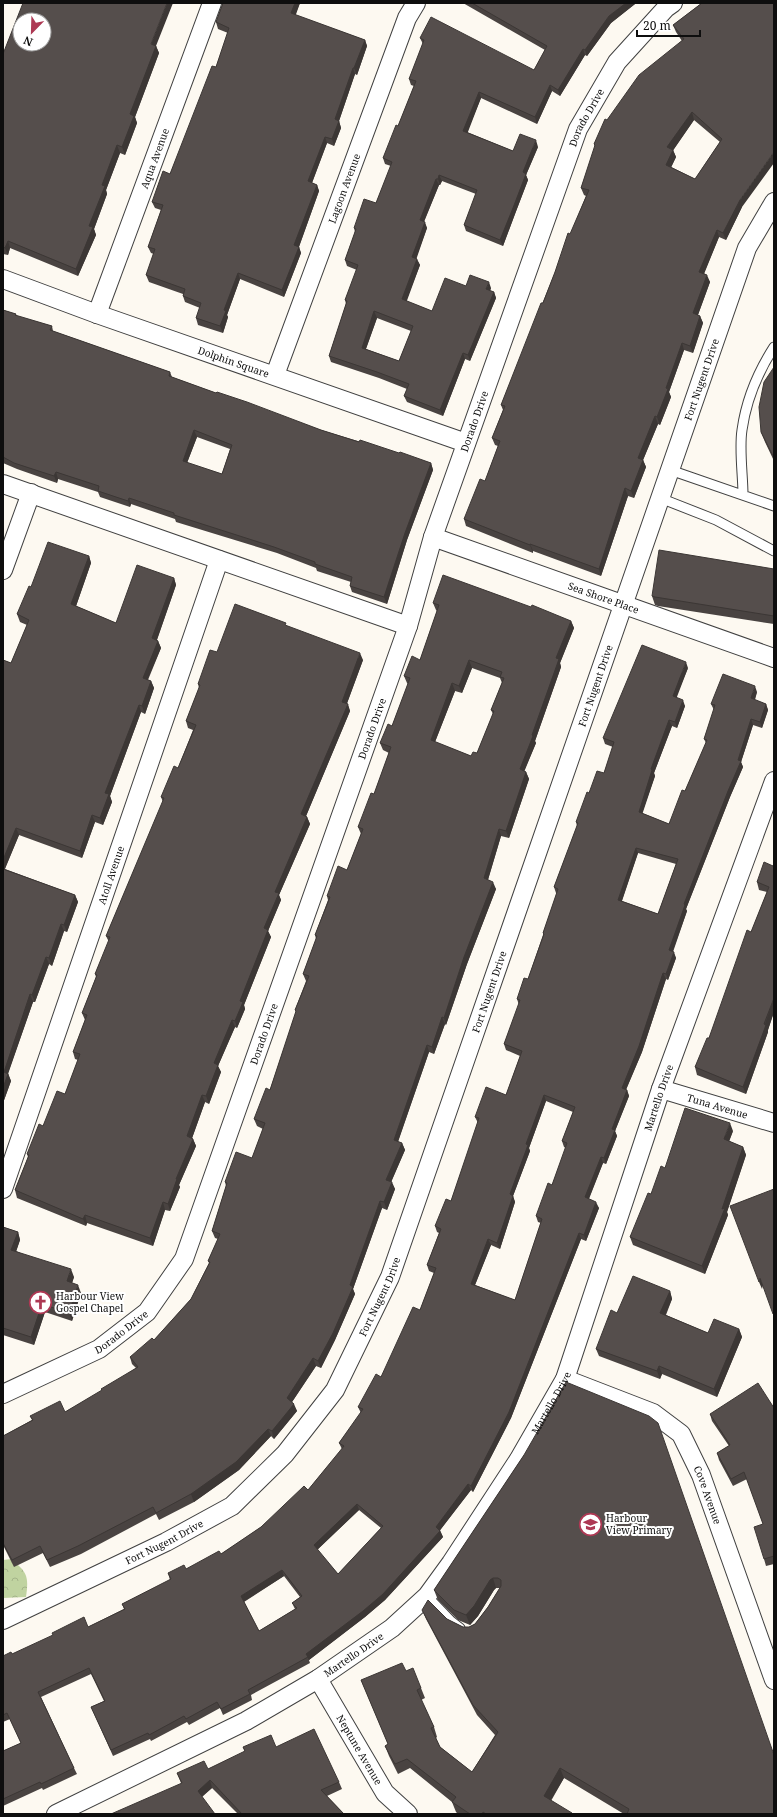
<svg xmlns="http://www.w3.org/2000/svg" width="777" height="1817" font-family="'Noto Serif',serif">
<defs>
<pattern id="forest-crowns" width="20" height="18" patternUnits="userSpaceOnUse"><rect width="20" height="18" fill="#c0d3a0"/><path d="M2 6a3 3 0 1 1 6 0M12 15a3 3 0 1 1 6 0" fill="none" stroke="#a4b489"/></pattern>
</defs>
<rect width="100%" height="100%" fill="#fdf9f1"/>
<path fill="url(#forest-crowns)" d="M 11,1559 C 27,1572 29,1576 26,1597 L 3,1598 L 3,1560 Z"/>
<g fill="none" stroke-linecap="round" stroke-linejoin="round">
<defs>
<path id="service" d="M 670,470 L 774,506
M 743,495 C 743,476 739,449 742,430 C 746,401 758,372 774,347
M 660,498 L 716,520 L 774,551
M 427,1596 L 451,1621 L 460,1628"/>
<g id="minor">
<path id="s1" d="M 3,279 L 97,314 L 466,443"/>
<path id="s2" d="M 97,314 L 212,3"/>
<path id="s3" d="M 275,375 L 407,18 L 416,3"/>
<path d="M 3,484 L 408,626"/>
<path id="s4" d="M 433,537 L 774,658"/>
<path d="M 3,570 L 31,493"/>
<path id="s5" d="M 661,1089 L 774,1123"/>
<path id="s6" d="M 3,1189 L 219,560"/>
<path id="s7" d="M 565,1379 L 653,1413 L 681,1434 L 701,1475 L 774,1680"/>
<path id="s8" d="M 3,1394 L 99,1349 L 147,1312 L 184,1259 L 408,626 L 433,537 L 578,129 L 617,62 L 666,8 L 673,3"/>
<path id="s9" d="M 3,1620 L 166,1542 L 232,1506 L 285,1454 L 335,1390 L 390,1277 L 747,248 L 774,202"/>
<path id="s10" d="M 318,1679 L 385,1793 L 408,1814"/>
<path id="s11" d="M 56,1814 L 246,1721 L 318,1679 L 392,1628 L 427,1596 L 451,1563 L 519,1459 L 565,1379 L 661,1089 L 774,781"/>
</g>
</defs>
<use href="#service" stroke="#414141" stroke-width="11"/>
<use href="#minor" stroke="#414141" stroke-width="20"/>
<use href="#service" stroke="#fff" stroke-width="9"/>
<use href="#minor" stroke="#fff" stroke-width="18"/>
</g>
<path fill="#494341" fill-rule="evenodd" d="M 223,3 L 300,3 L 295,15 L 365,40 L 367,46 L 357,75 L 355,74 L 339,121 L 341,128 L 334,146 L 327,143 L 312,183 L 317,185 L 319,191 L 299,247 L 301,253 L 284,297 L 240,279 L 227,315 L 228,317 L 223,333 L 198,325 L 196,318 L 200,308 L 185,302 L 183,296 L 183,294 L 149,282 L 146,275 L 154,254 L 151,253 L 148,247 L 161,210 L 155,208 L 152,202 L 170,174 L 216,67 L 228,33 L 218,29 L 216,22 Z
M 463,3 L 634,3 L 635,4 L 611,23 L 587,56 L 585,55 L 560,96 L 552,91 L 537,124 L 481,98 L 467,132 L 513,151 L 538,147 L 526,175 L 528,180 L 515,214 L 503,246 L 466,231 L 464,225 L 476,194 L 442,181 L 440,185 L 439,185 L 424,222 L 427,228 L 416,258 L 420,265 L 406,301 L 432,311 L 466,286 L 491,288 L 490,291 L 494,292 L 496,298 L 470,361 L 465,359 L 443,416 L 407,402 L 404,396 L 407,389 L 379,378 L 331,362 L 329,356 L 346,304 L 345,300 L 357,270 L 347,266 L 345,260 L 355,232 L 354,228 L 376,203 L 391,166 L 385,164 L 383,158 L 398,126 L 414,86 L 411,85 L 409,79 L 423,44 L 420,38 L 534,70 L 545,50 ZM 377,318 L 411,331 L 399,361 L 366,349 Z
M 702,3 L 742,207 L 726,240 L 719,237 L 704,273 L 710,282 L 698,315 L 700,316 L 703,323 L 693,353 L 684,350 L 669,392 L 671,397 L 660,425 L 658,424 L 643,460 L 646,467 L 634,498 L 628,496 L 601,576 L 533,551 L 533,553 L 466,526 L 464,519 L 485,481 L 498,446 L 495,445 L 492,438 L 503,410 L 501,405 L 586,196 L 584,195 L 581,188 L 595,147 L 594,144 L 607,120 L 682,41 L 676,32 L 673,25 ZM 694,120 L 720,142 L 695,179 L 671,167 L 676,157 L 673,150 Z
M 156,46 L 159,53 L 135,117 L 137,123 L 125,155 L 120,153 L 106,190 L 107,194 L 94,229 L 96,235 L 78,276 L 10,248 L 8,255 L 3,254 L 3,54 Z
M 3,310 L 16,314 L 17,316 L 52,326 L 53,331 L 170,372 L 172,377 L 216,393 L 321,430 L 431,463 L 433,470 L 407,540 L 387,604 L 352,592 L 350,586 L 351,582 L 317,571 L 316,568 L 277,553 L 176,522 L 175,519 L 131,504 L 130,507 L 100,497 L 98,492 L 58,479 L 57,483 L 17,469 L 3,463 ZM 197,437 L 230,449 L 222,474 L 187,463 Z
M 774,367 L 774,461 L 765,442 L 761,432 Z
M 89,556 L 91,563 L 76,606 L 116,623 L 174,578 L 176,585 L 157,640 L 158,641 L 161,648 L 148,680 L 151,681 L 154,688 L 145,714 L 141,712 L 110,796 L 112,802 L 103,825 L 95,822 L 82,858 L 19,835 L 5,869 L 75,895 L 78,902 L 67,932 L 64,931 L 52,966 L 49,964 L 35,1002 L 33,1002 L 8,1073 L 11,1081 L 3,1103 L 3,660 L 11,663 L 27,625 L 20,622 L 17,614 L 31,587 Z
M 774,569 L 774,624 L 658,606 L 655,605 L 652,596 Z
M 433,603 L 531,607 L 571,621 L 574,628 L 560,663 L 561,667 L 535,741 L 536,743 L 524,771 L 526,772 L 529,779 L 509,838 L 501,836 L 488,880 L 496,889 L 467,964 L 446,1025 L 445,1024 L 434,1054 L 429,1052 L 398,1142 L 402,1143 L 405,1150 L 391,1182 L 395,1189 L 387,1210 L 382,1208 L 353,1289 L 355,1294 L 335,1340 L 321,1368 L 316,1366 L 292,1402 L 297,1411 L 274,1439 L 271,1436 L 239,1470 L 194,1502 L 159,1520 L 156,1514 L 81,1554 L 50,1567 L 43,1553 L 14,1567 L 3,1545 L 3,1436 L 32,1420 L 30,1416 L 65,1412 L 102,1391 L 136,1368 L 132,1364 L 130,1357 L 154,1340 L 191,1299 L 209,1263 L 208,1261 L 218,1239 L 215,1238 L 212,1231 L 226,1186 L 225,1182 L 252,1158 L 263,1129 L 257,1126 L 254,1119 L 270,1090 L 296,1012 L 295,1010 L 306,981 L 303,974 L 316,939 L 315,935 L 328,900 L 327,896 L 347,870 L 361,834 L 358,827 L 374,794 L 389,753 L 383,750 L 380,743 L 392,726 L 408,684 L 407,683 L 404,676 L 420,660 L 437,611 L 436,610 ZM 472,668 L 500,678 L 502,683 L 491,710 L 493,714 L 477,753 L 471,756 L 435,742 L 455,691 L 462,693 Z
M 287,626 L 363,660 L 347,703 L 350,711 L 306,816 L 307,817 L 310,824 L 279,895 L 281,900 L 268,931 L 271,937 L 244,1005 L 245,1009 L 237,1028 L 235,1027 L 218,1066 L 221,1072 L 209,1104 L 205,1102 L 192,1138 L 193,1139 L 196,1146 L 179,1185 L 180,1187 L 170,1211 L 165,1210 L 153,1246 L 87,1223 L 86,1226 L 17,1198 L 15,1190 L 28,1157 L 27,1154 L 43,1126 L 65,1094 L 78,1060 L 75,1059 L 73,1052 L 85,1020 L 82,1013 L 96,977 L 95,974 L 109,942 L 106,936 L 163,802 L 161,797 L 178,768 L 193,730 L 188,728 L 186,721 L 199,688 L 198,684 L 217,652 Z
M 688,668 L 676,697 L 685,706 L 677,728 L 672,726 L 654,773 L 655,776 L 642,813 L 669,824 L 685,791 L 706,743 L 704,739 L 714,710 L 711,704 L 757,692 L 755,700 L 766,704 L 768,710 L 762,728 L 753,725 L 741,762 L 743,767 L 730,797 L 686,909 L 687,911 L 673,952 L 676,958 L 668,980 L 666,979 L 642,1052 L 626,1090 L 627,1090 L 629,1096 L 615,1131 L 617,1136 L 606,1164 L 603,1163 L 589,1199 L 599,1208 L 586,1241 L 581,1239 L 511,1418 L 473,1492 L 471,1490 L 440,1530 L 443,1537 L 385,1600 L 365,1617 L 309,1660 L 310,1663 L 251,1695 L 252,1700 L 223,1715 L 220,1708 L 189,1725 L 187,1722 L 151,1741 L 150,1739 L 113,1756 L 91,1707 L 104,1701 L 91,1674 L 41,1697 L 74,1768 L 77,1774 L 43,1790 L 42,1788 L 3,1806 L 3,1751 L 21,1743 L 10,1719 L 3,1722 L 3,1656 L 12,1654 L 88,1627 L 124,1609 L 122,1604 L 170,1580 L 168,1573 L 186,1569 L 221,1554 L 261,1527 L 308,1490 L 342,1449 L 339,1443 L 361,1413 L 358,1407 L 381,1377 L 420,1310 L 434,1273 L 429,1271 L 427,1265 L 439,1233 L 437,1232 L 435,1226 L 451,1201 L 478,1123 L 475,1117 L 506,1095 L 520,1056 L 506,1050 L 504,1044 L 519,1005 L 517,999 L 528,979 L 543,935 L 543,933 L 557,893 L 556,893 L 554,887 L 577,826 L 576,822 L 589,793 L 604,773 L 613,747 L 605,744 L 603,738 ZM 638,853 L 676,864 L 658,914 L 622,901 ZM 546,1101 L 573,1112 L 562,1141 L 564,1147 L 566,1148 L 552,1185 L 536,1216 L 538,1222 L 541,1223 L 515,1300 L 475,1285 L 491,1245 L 500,1249 L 515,1202 L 513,1196 L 530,1151 L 529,1148 ZM 359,1510 L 381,1528 L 338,1574 L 317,1550 ZM 284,1576 L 300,1597 L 292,1603 L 295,1609 L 259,1631 L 244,1602 Z
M 774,863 L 774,1012 L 768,1030 L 768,1032 L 746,1094 L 697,1075 L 695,1067 L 709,1038 L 767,892 L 759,890 L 757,882 L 773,866 Z
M 733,1131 L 729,1141 L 743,1147 L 746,1155 L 727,1212 L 728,1215 L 705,1274 L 633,1245 L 630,1237 L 651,1194 L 665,1168 Z
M 3,1227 L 18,1232 L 20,1240 L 16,1251 L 74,1277 L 72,1283 L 81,1293 L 72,1321 L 45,1312 L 34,1345 L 3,1335 Z
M 670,1291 L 672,1299 L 666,1315 L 708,1333 L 739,1329 L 742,1337 L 717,1397 L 662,1374 L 660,1379 L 599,1356 L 596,1349 L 617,1313 Z
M 774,1408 L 774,1564 L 766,1566 L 764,1559 L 763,1524 L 747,1479 L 733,1486 L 719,1460 L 717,1453 L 729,1446 L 712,1421 L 710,1414 Z
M 524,1455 L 774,1814 L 624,1814 L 564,1778 L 551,1801 L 572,1814 L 458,1814 L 456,1812 L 452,1802 L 410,1768 L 398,1774 L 389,1756 L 385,1746 L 388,1744 L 361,1680 L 406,1671 L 421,1688 L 425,1698 L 421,1700 L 434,1727 L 437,1737 L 436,1738 L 440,1747 L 472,1772 L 495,1735 L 477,1715 L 426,1619 L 422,1610 L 447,1619 L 463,1627 L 469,1627 L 475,1624 L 488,1607 L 500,1588 L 496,1588 L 494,1590 L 478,1616 L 470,1625 L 458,1620 L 438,1600 L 434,1590 Z
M 243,1747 L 276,1747 L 339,1782 L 342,1789 L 327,1796 L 344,1814 L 238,1814 L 212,1788 L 202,1797 L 181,1783 L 177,1773 L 208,1769 L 245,1752 Z"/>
<path fill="#3c3735" d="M 167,3 L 173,3 L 154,51 L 151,44 Z
M 295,3 L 300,3 L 294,20 L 291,13 Z
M 626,3 L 634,3 L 635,4 L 611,23 L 587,56 L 585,50 L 609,16 Z
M 365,40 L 367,46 L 357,75 L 354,68 Z
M 156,46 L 159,53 L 135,117 L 137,123 L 125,155 L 122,147 L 130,114 Z
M 583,49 L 585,55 L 560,96 L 558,90 Z
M 353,68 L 355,74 L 339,121 L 341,128 L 334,146 L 332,139 L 335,119 Z
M 550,85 L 552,91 L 537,124 L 535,117 Z
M 479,92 L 481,98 L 466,137 L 463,131 Z
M 692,112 L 694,120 L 670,155 L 667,147 Z
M 325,137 L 327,143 L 310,188 L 308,181 Z
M 536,140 L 538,147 L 526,175 L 528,180 L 515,214 L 503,246 L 500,240 L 523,172 Z
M 117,145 L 120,153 L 106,190 L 107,194 L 94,229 L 96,235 L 78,276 L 76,269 L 102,185 Z
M 673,150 L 676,157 L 669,172 L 666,165 Z
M 774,152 L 774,163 L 742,207 L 726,240 L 723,233 L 740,200 Z
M 439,175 L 442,181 L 440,185 L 438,179 Z
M 436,179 L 439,185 L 422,226 L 420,220 Z
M 317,185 L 319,191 L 297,252 L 294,245 Z
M 425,222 L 427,228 L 415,263 L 412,257 Z
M 717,230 L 719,237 L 702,279 L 699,272 Z
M 8,241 L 10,248 L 8,255 L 5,248 Z
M 299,247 L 301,253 L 284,297 L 282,290 Z
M 417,259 L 420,265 L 405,306 L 402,299 Z
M 238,273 L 240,279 L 227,315 L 228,317 L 223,333 L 220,326 L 224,310 Z
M 707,275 L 710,282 L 696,320 L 693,313 Z
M 489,282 L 491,288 L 488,295 L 486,289 Z
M 494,292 L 496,298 L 470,361 L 468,355 Z
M 374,311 L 377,318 L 364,354 L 362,348 Z
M 700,316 L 703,323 L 693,353 L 690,346 Z
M 682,343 L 684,350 L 669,392 L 671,397 L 660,425 L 657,417 L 666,388 Z
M 463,353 L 465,359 L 443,416 L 440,410 Z
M 655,416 L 658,424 L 641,465 L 638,458 Z
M 194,430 L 197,437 L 185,468 L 183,461 Z
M 643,460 L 646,467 L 634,498 L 631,491 Z
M 431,463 L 433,470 L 407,540 L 387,604 L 384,597 L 405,533 Z
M 56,472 L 58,479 L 57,483 L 54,476 Z
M 625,488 L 628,496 L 601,576 L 599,569 Z
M 129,498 L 131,504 L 130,507 L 128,501 Z
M 530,544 L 533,551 L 533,553 L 530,545 Z
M 89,556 L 91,563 L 74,612 L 71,604 Z
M 174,578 L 176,585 L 155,645 L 152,638 Z
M 571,621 L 574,628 L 560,663 L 561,667 L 535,741 L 536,743 L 522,777 L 520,769 L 532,735 L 556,658 Z
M 158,641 L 161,648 L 145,685 L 143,678 Z
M 360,653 L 363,660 L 345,709 L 342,702 Z
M 469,660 L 472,668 L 462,693 L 459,686 Z
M 686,662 L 688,668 L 675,702 L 673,696 Z
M 151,681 L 154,688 L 145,714 L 142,706 Z
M 452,683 L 455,691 L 433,747 L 431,740 Z
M 755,686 L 757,692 L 753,704 L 751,698 Z
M 683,700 L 685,706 L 677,728 L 675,722 Z
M 348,704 L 350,711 L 304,821 L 301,814 Z
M 766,704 L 768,710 L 762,728 L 760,722 Z
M 139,705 L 141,712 L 110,796 L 112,802 L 103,825 L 100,818 L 105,793 Z
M 751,719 L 753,725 L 741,762 L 743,767 L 730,797 L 686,909 L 687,911 L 671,956 L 669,950 L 684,904 L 738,760 Z
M 669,720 L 672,726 L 654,773 L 655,776 L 641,818 L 639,812 L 651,769 Z
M 526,772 L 529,779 L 509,838 L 506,831 Z
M 92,815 L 95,822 L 82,858 L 80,851 Z
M 307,817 L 310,824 L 279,895 L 281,900 L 268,931 L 271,937 L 244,1005 L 245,1009 L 237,1028 L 235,1021 L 240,1001 L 264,928 L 275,892 Z
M 16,828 L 19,835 L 3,873 L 3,860 Z
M 499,829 L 501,836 L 486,886 L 484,878 Z
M 636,848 L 638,853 L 620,906 L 618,900 Z
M 493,882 L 496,889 L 467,964 L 446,1025 L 444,1018 L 464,957 Z
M 75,895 L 78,902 L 67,932 L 64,925 Z
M 61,924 L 64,931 L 52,966 L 49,958 Z
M 674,952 L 676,958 L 668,980 L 666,974 Z
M 46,957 L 49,964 L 35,1002 L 32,995 Z
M 663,973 L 666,979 L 642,1052 L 624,1094 L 622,1088 Z
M 30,994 L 33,1002 L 7,1077 L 8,1074 L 11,1081 L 3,1103 L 4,1072 Z
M 774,998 L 774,1012 L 768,1030 L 768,1032 L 746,1094 L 743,1087 Z
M 442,1017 L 445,1024 L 434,1054 L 432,1047 Z
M 232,1020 L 235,1027 L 218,1066 L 221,1072 L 209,1104 L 206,1096 L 214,1063 Z
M 427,1045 L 429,1052 L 396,1147 L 394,1140 Z
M 627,1090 L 629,1096 L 615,1131 L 617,1136 L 606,1164 L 604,1158 L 612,1129 Z
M 202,1095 L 205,1102 L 190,1144 L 187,1136 Z
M 544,1095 L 546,1101 L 529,1148 L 530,1151 L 513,1196 L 515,1202 L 500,1249 L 497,1243 L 510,1194 L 526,1144 Z
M 730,1123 L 733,1131 L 727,1147 L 724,1139 Z
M 193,1139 L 196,1146 L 179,1185 L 180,1187 L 170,1211 L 168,1204 L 176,1179 Z
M 402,1143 L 405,1150 L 389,1187 L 386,1180 Z
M 743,1147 L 746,1155 L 727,1212 L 728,1215 L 705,1274 L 702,1266 L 722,1209 Z
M 601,1157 L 603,1163 L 587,1203 L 585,1197 Z
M 392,1182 L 395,1189 L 387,1210 L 384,1202 Z
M 380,1201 L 382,1208 L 353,1289 L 355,1294 L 335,1340 L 321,1368 L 318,1361 L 350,1285 Z
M 163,1202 L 165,1210 L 153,1246 L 150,1238 Z
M 596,1202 L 599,1208 L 586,1241 L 584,1235 Z
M 85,1215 L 87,1223 L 86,1226 L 83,1219 Z
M 18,1232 L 20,1240 L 14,1258 L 11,1250 Z
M 579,1233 L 581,1239 L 511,1418 L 473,1492 L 471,1486 Z
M 488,1239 L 491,1245 L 473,1290 L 471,1284 Z
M 71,1269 L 74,1277 L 70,1289 L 67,1281 Z
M 760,1278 L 763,1285 L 762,1289 L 759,1282 Z
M 78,1285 L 81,1293 L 72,1321 L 69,1313 Z
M 670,1291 L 672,1299 L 663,1320 L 660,1313 Z
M 42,1304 L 45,1312 L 34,1345 L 31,1337 Z
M 739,1329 L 742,1337 L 717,1397 L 714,1389 Z
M 313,1358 L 316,1366 L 290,1405 L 287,1398 Z
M 659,1366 L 662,1374 L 660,1379 L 657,1371 Z
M 294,1404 L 297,1411 L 274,1439 L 272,1431 Z
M 268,1429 L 271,1436 L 239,1470 L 194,1502 L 191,1494 Z
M 468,1484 L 471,1490 L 438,1533 L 436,1527 Z
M 357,1504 L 359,1510 L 316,1551 L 314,1545 Z
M 440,1531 L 443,1537 L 385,1600 L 365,1617 L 309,1660 L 306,1654 Z
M 282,1570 L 284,1576 L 243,1602 L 241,1596 Z
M 493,1578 L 496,1588 L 494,1590 L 478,1616 L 470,1625 L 466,1615 L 490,1580 Z
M 560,1768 L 564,1778 L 547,1806 L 544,1796 Z
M 210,1780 L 212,1788 L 200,1798 L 198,1791 Z"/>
<path fill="#554e4c" stroke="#3c3735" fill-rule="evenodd" d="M 23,3 L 167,3 L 151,44 L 156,46 L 130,114 L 134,116 L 122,147 L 117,145 L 102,185 L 105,186 L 89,226 L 93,227 L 76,269 L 8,241 L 5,248 L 3,247 L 3,54 ZM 20,20 L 44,20 L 44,44 L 20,44 Z
M 223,3 L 295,3 L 291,13 L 365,40 L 354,68 L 353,68 L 335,119 L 339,121 L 332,139 L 325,137 L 308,181 L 317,185 L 294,245 L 299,247 L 282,290 L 238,273 L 224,310 L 226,311 L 220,326 L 196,318 L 201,303 L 183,296 L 185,289 L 146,275 L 155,249 L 148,247 L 163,205 L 152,202 L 163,171 L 170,174 L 212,66 L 216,67 L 229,28 L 216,22 Z
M 472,3 L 626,3 L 609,16 L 585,50 L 583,49 L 558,90 L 550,85 L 535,117 L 479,92 L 463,131 L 513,151 L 520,134 L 536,140 L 523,172 L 526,174 L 513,208 L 500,240 L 464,225 L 477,190 L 439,175 L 438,179 L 436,179 L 420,220 L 425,222 L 412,257 L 417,259 L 402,299 L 432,311 L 445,278 L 466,286 L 470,275 L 489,282 L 486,289 L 494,292 L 468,355 L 463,353 L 440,410 L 404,396 L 409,384 L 377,372 L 329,356 L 347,301 L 345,300 L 358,265 L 345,260 L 356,229 L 354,228 L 364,199 L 376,203 L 392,162 L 383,158 L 396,125 L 398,126 L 416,81 L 409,79 L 424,40 L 420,38 L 431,17 L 534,70 L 547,46 ZM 374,311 L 413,326 L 399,361 L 362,348 Z
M 702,3 L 774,3 L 774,152 L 740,200 L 723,233 L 717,230 L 699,272 L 707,275 L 693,313 L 700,316 L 690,346 L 682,343 L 666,388 L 668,389 L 657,417 L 655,416 L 638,458 L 643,460 L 631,491 L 625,488 L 599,569 L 530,544 L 530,545 L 464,519 L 480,479 L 485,481 L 500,441 L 492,438 L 505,406 L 501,405 L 541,303 L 543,303 L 555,272 L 568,233 L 570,234 L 589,190 L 581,188 L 595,145 L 594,144 L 605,119 L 607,120 L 639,75 L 684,39 L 673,25 ZM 692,112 L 722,139 L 695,179 L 666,165 L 673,150 L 667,147 Z
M 3,310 L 16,314 L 15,315 L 52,326 L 50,330 L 170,372 L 169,376 L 216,393 L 217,392 L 247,402 L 321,430 L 359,442 L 360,440 L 399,453 L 400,452 L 431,463 L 405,533 L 384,597 L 350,586 L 352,577 L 315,564 L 315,562 L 274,547 L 174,515 L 174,513 L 129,498 L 128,501 L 98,491 L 99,486 L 56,472 L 54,476 L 14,463 L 3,457 ZM 194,430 L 232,445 L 222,474 L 183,461 Z
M 774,367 L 774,457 L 772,454 L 761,432 L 759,407 L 764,382 Z
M 48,542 L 89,556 L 71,604 L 116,623 L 137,565 L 174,578 L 152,638 L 158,641 L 143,678 L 151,681 L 142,706 L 139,705 L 105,793 L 109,794 L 100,818 L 92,815 L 80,851 L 16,828 L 3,860 L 3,660 L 11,663 L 29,620 L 17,614 L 29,586 L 31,587 Z
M 659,550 L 774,569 L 774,616 L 655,597 L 652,596 Z
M 443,575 L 531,607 L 532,605 L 571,621 L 556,658 L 559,659 L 532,735 L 533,736 L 520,769 L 526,772 L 506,831 L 499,829 L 484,878 L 493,882 L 464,957 L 444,1018 L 442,1017 L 432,1047 L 427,1045 L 394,1140 L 402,1143 L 386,1180 L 392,1182 L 384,1202 L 380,1201 L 350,1285 L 353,1287 L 333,1333 L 318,1361 L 313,1358 L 287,1398 L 294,1404 L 272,1431 L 268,1429 L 236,1462 L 191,1494 L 156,1513 L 153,1507 L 78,1546 L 47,1560 L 40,1546 L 12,1560 L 3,1543 L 3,1436 L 33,1420 L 30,1416 L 60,1401 L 65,1412 L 102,1390 L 101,1389 L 138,1367 L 130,1357 L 152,1338 L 154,1340 L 191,1299 L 210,1262 L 208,1261 L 220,1234 L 212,1231 L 227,1183 L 225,1182 L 236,1152 L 252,1158 L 265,1123 L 254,1119 L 266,1088 L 270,1090 L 296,1011 L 295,1010 L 309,976 L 303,974 L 317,936 L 315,935 L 330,897 L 327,896 L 338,866 L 347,870 L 363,829 L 358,827 L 371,793 L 374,794 L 391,747 L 380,743 L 388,724 L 392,726 L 410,678 L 404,676 L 412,656 L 420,660 L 439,605 L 433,603 ZM 469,660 L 502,672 L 500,677 L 504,678 L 491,710 L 494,711 L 477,753 L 473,752 L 471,756 L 431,740 L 452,683 L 459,686 Z
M 235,604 L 286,623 L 285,625 L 360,653 L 342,702 L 348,704 L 301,814 L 307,817 L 275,892 L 279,893 L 264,928 L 268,930 L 240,1001 L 243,1002 L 235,1021 L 232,1020 L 214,1063 L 218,1065 L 206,1096 L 202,1095 L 187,1136 L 193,1139 L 176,1179 L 177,1179 L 168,1204 L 163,1202 L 150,1238 L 85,1215 L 83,1219 L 15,1190 L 29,1155 L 27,1154 L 39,1124 L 43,1126 L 57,1091 L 65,1094 L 80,1054 L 73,1052 L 87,1015 L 82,1013 L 97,975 L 95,974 L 110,937 L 106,936 L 164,798 L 161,797 L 174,766 L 178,768 L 196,725 L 186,721 L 200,685 L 198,684 L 210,650 L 217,652 Z
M 642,645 L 686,662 L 673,696 L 683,700 L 675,722 L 669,720 L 651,769 L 652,770 L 639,812 L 669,824 L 682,790 L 685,791 L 707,740 L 704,739 L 715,705 L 711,704 L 723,674 L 755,686 L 751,698 L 766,704 L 760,722 L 751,719 L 738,760 L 741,761 L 728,791 L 684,904 L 685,905 L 669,950 L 674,952 L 666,974 L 663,973 L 639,1046 L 622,1088 L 627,1090 L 612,1129 L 615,1130 L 604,1158 L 601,1157 L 585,1197 L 596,1202 L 584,1235 L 579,1233 L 509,1412 L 471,1486 L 468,1484 L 436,1527 L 440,1531 L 383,1594 L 363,1611 L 306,1654 L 308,1657 L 248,1690 L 250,1694 L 221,1709 L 217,1702 L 186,1719 L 184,1716 L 149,1735 L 148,1733 L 111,1750 L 91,1707 L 105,1701 L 89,1668 L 38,1692 L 74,1768 L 41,1784 L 40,1782 L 3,1799 L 3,1751 L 21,1743 L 7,1713 L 3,1715 L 3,1656 L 11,1652 L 12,1654 L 53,1635 L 52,1633 L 84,1617 L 88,1627 L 125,1609 L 122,1604 L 171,1579 L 168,1573 L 184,1565 L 186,1569 L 219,1551 L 221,1554 L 261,1527 L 304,1486 L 308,1490 L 344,1446 L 339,1443 L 363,1409 L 358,1407 L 376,1374 L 381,1377 L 413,1307 L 420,1310 L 436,1268 L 427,1265 L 441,1229 L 435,1226 L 446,1199 L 451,1201 L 479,1118 L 475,1117 L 486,1087 L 506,1095 L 522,1051 L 504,1044 L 520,1000 L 517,999 L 524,978 L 528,979 L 544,934 L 543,933 L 558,889 L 554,887 L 578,823 L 576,822 L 587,792 L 589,793 L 597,771 L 604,773 L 614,742 L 603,738 ZM 636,848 L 678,859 L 658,914 L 618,900 ZM 544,1095 L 575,1107 L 562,1141 L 567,1143 L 552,1185 L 548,1183 L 536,1216 L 542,1219 L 515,1300 L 471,1284 L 488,1239 L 497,1243 L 513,1196 L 510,1194 L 528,1145 L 526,1144 ZM 357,1504 L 383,1526 L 338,1574 L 314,1545 ZM 282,1570 L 302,1596 L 292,1603 L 297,1608 L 259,1631 L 241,1596 Z
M 764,862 L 773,866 L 774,863 L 774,998 L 764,1024 L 766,1025 L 743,1087 L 695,1067 L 707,1038 L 709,1038 L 747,930 L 751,932 L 769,887 L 757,882 Z
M 3,869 L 75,895 L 64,925 L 61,924 L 49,958 L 46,957 L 32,995 L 30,994 L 4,1072 L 8,1074 L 3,1088 Z
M 685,1108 L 730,1123 L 724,1139 L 743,1147 L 722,1209 L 725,1208 L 702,1266 L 630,1237 L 648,1193 L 651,1194 L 661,1166 L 665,1168 Z
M 774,1189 L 774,1313 L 773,1314 L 760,1278 L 759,1282 L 730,1206 Z
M 3,1227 L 18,1232 L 11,1250 L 71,1269 L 67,1281 L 78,1285 L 69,1313 L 42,1304 L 31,1337 L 3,1328 Z
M 633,1276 L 670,1291 L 660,1313 L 708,1333 L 714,1319 L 739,1329 L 714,1389 L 659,1366 L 657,1371 L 596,1349 L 611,1310 L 617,1313 Z
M 566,1382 L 649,1416 L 658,1423 L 774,1755 L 774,1814 L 627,1814 L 629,1809 L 560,1768 L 544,1796 L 572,1813 L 571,1814 L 486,1814 L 483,1812 L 482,1814 L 470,1814 L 452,1802 L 456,1797 L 407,1759 L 395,1764 L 385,1746 L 388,1744 L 361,1680 L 402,1663 L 406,1671 L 413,1668 L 421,1688 L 417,1690 L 434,1727 L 431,1728 L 440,1747 L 472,1772 L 498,1732 L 473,1705 L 422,1610 L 428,1600 L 447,1619 L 463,1627 L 469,1627 L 475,1624 L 488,1607 L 501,1586 L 501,1580 L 498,1578 L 493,1578 L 490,1580 L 474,1606 L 466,1615 L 454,1610 L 434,1590 L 524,1455 Z
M 758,1383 L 774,1408 L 774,1556 L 764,1559 L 754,1527 L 763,1524 L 744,1472 L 731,1479 L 717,1453 L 730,1445 L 710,1414 Z
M 314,1729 L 339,1782 L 321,1790 L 344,1814 L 242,1814 L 210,1780 L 198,1791 L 215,1814 L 111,1814 L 182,1783 L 177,1773 L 204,1761 L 208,1769 L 245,1751 L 243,1747 L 271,1735 L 276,1747 Z"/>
<defs>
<symbol id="church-ring" viewBox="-11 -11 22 22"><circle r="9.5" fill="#fff" stroke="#ad3853" stroke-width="1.5"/><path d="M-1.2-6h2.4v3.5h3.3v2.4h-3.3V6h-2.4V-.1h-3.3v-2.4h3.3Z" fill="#ad3853"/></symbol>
<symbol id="school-ring" viewBox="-11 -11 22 22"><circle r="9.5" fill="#fff" stroke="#ad3853" stroke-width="1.5"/><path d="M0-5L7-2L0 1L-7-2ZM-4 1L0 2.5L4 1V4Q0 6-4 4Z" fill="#ad3853"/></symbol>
</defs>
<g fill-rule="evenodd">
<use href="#church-ring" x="28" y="1290" width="25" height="25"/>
<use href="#school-ring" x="578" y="1512" width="25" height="25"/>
</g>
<g text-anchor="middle" stroke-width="4" stroke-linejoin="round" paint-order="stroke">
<g font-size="10" fill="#0e0e0e" stroke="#fff">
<text dy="4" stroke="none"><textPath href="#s8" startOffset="1442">Dorado Drive</textPath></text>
<text dy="4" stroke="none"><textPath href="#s2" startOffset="166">Aqua Avenue</textPath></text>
<text dy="4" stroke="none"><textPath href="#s3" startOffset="199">Lagoon Avenue</textPath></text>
<text dy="4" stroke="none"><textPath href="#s1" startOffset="245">Dolphin Square</textPath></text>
<text dy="4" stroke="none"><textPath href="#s9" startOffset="1487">Fort Nugent Drive</textPath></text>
<text dy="4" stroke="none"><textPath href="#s8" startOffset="1118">Dorado Drive</textPath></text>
<text dy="4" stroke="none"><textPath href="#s4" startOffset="181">Sea Shore Place</textPath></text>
<text dy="4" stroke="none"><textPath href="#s9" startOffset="1163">Fort Nugent Drive</textPath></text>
<text dy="4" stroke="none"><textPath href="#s8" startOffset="794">Dorado Drive</textPath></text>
<text dy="4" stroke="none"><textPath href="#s6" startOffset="332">Atoll Avenue</textPath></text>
<text dy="4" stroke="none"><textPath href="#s9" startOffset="839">Fort Nugent Drive</textPath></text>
<text dy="4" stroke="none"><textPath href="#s8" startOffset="470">Dorado Drive</textPath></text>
<text dy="4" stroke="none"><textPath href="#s11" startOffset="986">Martello Drive</textPath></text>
<text dy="4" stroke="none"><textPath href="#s5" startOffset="59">Tuna Avenue</textPath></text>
<text dy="4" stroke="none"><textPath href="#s9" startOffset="515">Fort Nugent Drive</textPath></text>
<text dy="4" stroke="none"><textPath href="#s8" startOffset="134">Dorado Drive</textPath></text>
<text dy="4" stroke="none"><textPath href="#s11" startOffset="662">Martello Drive</textPath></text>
<text dy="4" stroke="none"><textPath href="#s7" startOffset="196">Cove Avenue</textPath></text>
<text dy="4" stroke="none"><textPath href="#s9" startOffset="179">Fort Nugent Drive</textPath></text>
<text dy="4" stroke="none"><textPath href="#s11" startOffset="338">Martello Drive</textPath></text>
<text dy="4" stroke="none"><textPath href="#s10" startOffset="82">Neptune Avenue</textPath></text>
</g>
<g font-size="10" fill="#0e0e0e" stroke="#fff" text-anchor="start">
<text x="56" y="1300">Harbour View<tspan x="56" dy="12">Gospel Chapel</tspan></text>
<text x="606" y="1522">Harbour<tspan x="606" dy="12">View Primary</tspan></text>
</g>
</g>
<rect width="777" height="1817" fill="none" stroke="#0e0e0e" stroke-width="8"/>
<g transform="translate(32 32) rotate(203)"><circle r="19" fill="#ffffff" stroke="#9f9f9f"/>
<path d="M0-3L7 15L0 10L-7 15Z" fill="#ad3853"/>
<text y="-6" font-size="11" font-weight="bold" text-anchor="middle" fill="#0e0e0e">N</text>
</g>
<path d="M637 30v6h63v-6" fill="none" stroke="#0e0e0e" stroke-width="2"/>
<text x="643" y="30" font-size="12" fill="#0e0e0e" stroke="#ffffff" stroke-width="3" paint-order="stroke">20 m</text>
</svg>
